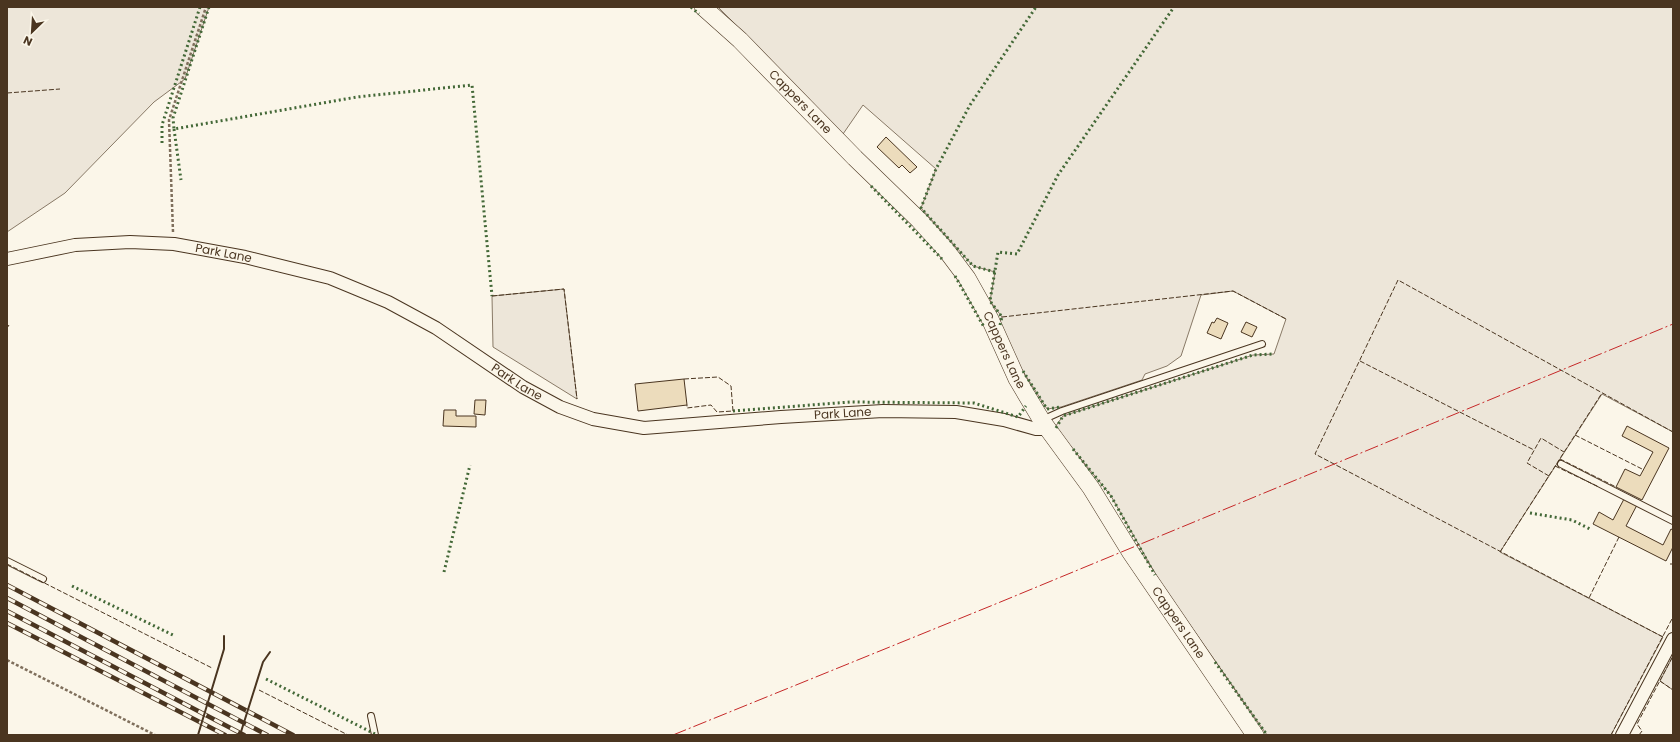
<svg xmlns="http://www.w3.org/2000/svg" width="1680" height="742" font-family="Poppins,sans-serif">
<rect width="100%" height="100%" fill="#fbf6e9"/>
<path fill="#ede6d9" stroke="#887966" d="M 7,7 L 209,7 L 185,79 L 154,102 L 65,193 L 7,232 Z
M 718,7 L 1673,7 L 1673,432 L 1602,394 L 1500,552 L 1663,637 L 1611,735 L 1267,735 L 1160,582 L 1111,496 L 1055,427 L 1063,416 L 1253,355 L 1274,354 L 1286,319 L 1233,291 L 1201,295 L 1181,356 L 1167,366 L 1145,374 L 1142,380 L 1061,407 L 1047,409 L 1019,365 L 999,323 L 1002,317 L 990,301 L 995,272 L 973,266 L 921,208 L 936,169 L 863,105 L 843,134 Z
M 564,289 L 577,399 L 493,347 L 492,296 Z
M 1673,656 L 1673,690 L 1660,681 Z"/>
<path fill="#ecdcbc" stroke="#4a3520" d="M 886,137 L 917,167 L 910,173 L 902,165 L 899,168 L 877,147 Z
M 1217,318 L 1228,323 L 1221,339 L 1207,333 L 1212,322 L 1214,323 Z
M 1246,322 L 1257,327 L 1252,337 L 1241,332 Z
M 684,379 L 687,405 L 638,411 L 635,384 Z
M 475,400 L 486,400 L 485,415 L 474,414 Z
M 444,410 L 456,410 L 456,416 L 476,416 L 476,427 L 443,426 Z
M 1627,426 L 1669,448 L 1642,500 L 1616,487 L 1625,469 L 1640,476 L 1653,452 L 1622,436 Z
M 1624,499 L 1637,505 L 1626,526 L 1663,545 L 1671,529 L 1673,530 L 1673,547 L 1666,561 L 1593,524 L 1599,512 L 1613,520 Z"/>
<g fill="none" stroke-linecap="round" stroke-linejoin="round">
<defs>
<path id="lane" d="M 1042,420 L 1062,411 L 1262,344
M 1561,464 L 1673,521
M 7,561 L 43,579
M 371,716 L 375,735"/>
<g id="street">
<path id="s1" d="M 7,259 L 75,245 L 130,242 L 174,244 L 245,257 L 330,278 L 388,302 L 436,328 L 523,387 L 560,407 L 593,419 L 644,428 L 781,417 L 883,411 L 956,412 L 1004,420 L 1036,429 L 1047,429"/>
<path d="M 1622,735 L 1673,639"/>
</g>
<g id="secondary">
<path id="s2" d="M 703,7 L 740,40 L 855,158 L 919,220 L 946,250 L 967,278 L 990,319 L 1017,379 L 1042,421 L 1091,488 L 1131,553 L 1255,735"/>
</g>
</defs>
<use href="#lane" stroke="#4a3520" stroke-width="8"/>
<use href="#street" stroke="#4a3520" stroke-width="14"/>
<use href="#secondary" stroke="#4a3520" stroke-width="18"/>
<path stroke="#7f6f5c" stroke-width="2.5" stroke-dasharray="3 2" stroke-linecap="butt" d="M 173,232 L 169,120 L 206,7
M 7,660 L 155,735"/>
<use href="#lane" stroke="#fbf6e9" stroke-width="6"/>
<use href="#street" stroke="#fbf6e9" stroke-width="12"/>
<use href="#secondary" stroke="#fbf6e9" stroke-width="17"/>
<defs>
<path id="rail" d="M 7,585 L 293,735
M 7,598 L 267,735
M 7,611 L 244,735
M 7,623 L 225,735"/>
</defs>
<use href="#rail" stroke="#4a3520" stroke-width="4.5"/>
<use href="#rail" stroke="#fbf6e9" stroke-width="3" stroke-dasharray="9" stroke-linecap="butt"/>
<path stroke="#436837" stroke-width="3" stroke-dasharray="2 3" stroke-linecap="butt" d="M 209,7 L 173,118 L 174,129 L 357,97 L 472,85 L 492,296
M 691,7 L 699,14
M 174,129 L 181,180
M 162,143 L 162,125 L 200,7
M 871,186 L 942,259
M 995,272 L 973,266 L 921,208 L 936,169 L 970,105 L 1036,7
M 955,276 L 984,327
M 1000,325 L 1002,317 L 990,301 L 998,252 L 1017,254 L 1058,175 L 1174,7
M 1023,371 L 1047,409 L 1061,407
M 733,411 L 850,402 L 974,403 L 1018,417 L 1026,406
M 1056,428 L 1063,416 L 1253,355 L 1274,354
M 1073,449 L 1111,496 L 1155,575
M 1530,513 L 1572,520 L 1590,529
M 444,572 L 470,465
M 72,586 L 175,636
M 1215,662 L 1267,735
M 266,679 L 375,734"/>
<path stroke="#4a3520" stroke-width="1" stroke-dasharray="5 2" stroke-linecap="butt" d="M 7,93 L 60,89
M 492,296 L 564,289 L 577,399
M 1002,317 L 1233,291 L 1286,319
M 7,328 L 9,325
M 1360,361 L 1534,450
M 684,379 L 718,377 L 731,386 L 733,411 L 717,412 L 711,405 L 687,408 L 687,405
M 1575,435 L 1644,470
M 1560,459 L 1616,487
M 1555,466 L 1599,487
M 1549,476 L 1527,463 L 1541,438 L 1564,452
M 1500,552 L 1602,393
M 7,564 L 212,668
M 1670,564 L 1673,564
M 1589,598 L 1619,537
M 1663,637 L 1315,454 L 1398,280 L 1673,432
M 1660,681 L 1673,690
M 259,690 L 348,735
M 1611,735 L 1673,617
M 1639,735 L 1642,731 L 1637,724 L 1673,656"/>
<path stroke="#4a3520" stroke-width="2" d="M 198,735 L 224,649 L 224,636
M 240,735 L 263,662 L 270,652"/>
<path stroke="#c62828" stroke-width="1" stroke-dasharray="14 3 2 3" stroke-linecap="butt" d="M 673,735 L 998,603 L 1673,324"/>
</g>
<g text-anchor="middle" stroke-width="3" stroke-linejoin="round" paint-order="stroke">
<g font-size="12" fill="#4a3520" stroke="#fbf6e9">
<text dy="4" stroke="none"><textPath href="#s2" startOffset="136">Cappers Lane</textPath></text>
<text dy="4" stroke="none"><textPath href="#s1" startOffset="219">Park Lane</textPath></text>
<text dy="4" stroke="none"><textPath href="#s2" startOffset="460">Cappers Lane</textPath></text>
<text dy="4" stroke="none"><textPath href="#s1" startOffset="543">Park Lane</textPath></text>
<text dy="4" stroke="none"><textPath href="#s1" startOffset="879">Park Lane</textPath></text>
<text dy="4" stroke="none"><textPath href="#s2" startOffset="784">Cappers Lane</textPath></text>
</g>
</g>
<rect width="1680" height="742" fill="none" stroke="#4a3520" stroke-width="16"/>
<g transform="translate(32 32) rotate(205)" stroke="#fbf6e9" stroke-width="3" paint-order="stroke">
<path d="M0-3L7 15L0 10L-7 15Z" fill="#4a3520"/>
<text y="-6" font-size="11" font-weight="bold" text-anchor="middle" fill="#4a3520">N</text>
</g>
</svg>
